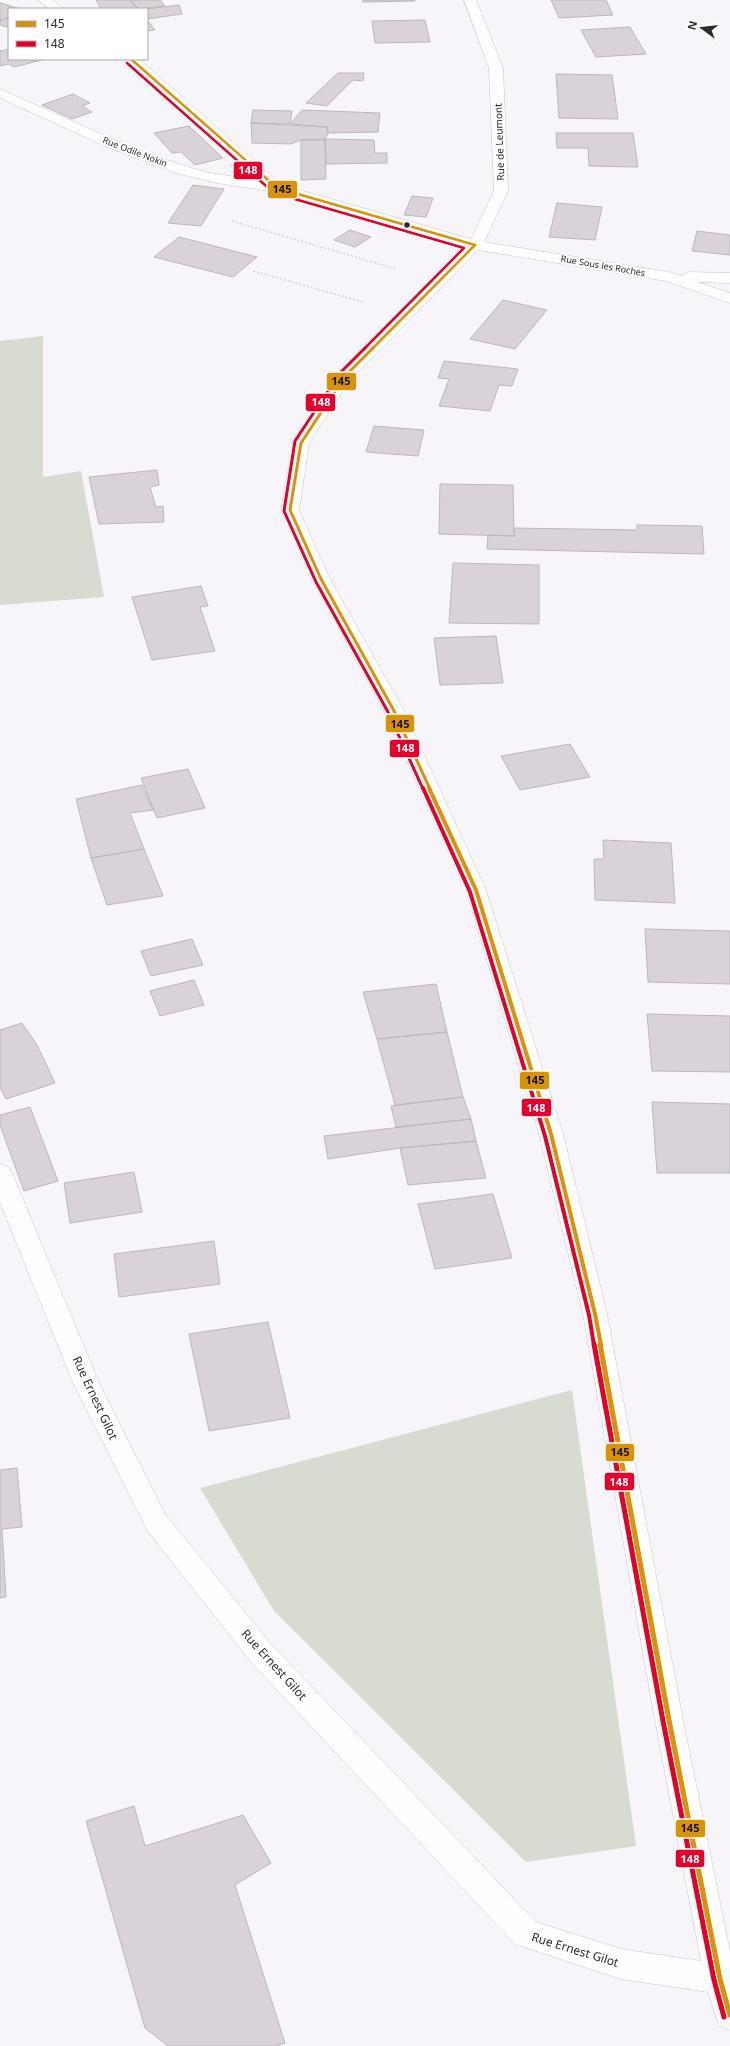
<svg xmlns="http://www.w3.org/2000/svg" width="730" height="2046" font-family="'Noto Sans',sans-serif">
<rect width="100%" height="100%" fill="#f7f5f9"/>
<path fill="#d8dbd0" d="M 43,336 L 43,477 L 81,471 L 104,597 L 0,605 L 0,341 Z
M 572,1390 L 636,1846 L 526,1862 L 274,1611 L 200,1488 Z"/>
<path fill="#d9d2d9" stroke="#bab8bb" d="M 96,0 L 130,0 L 138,9 L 101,9 Z
M 130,0 L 160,0 L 165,6 L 138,9 Z
M 363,0 L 415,0 L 415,1 L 363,2 Z
M 551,0 L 606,0 L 613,15 L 559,18 Z
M 0,3 L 1,3 L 20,9 L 9,9 L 9,17 L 0,21 Z
M 179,5 L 182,14 L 147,19 L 147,9 Z
M 9,17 L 9,25 L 6,27 L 0,25 L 0,21 Z
M 147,20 L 155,30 L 147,31 Z
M 425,20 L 430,42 L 375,43 L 372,21 Z
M 630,27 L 646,54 L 596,57 L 581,30 Z
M 9,49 L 9,59 L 46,59 L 14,67 L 9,64 L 0,66 L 0,51 Z
M 338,73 L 364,73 L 363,81 L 353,80 L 327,106 L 306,103 Z
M 556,74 L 612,75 L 618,119 L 559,118 Z
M 73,94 L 90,103 L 82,106 L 92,112 L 72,119 L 42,105 Z
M 253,110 L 292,111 L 290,124 L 251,123 Z
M 302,110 L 380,113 L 378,132 L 328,133 L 327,127 L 290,124 Z
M 251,123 L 327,127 L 328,133 L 325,139 L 301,140 L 291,144 L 252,143 Z
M 189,126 L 223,158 L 195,165 L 181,152 L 172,153 L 154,133 Z
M 556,133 L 633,133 L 638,167 L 589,166 L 588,148 L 557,148 Z
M 325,139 L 374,140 L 375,153 L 387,153 L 387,163 L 326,164 Z
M 301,140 L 325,140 L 326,179 L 301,180 Z
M 193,185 L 224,189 L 201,226 L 168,223 Z
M 412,196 L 433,198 L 426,217 L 404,215 Z
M 557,203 L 602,207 L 595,240 L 549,237 Z
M 350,230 L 371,237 L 355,247 L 334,240 Z
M 697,231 L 730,235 L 730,255 L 692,251 Z
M 179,237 L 257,257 L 233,277 L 154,257 Z
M 503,300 L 547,310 L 515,349 L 470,339 Z
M 444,361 L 518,369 L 512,386 L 499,385 L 490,411 L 439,406 L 449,379 L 438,378 Z
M 374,426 L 424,430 L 418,456 L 366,452 Z
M 157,470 L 159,485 L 150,487 L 156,507 L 163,506 L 164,522 L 99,524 L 89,477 Z
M 440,484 L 513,485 L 514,536 L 439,534 Z
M 637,525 L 702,526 L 704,554 L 487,549 L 488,535 L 514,536 L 514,528 L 637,530 Z
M 453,563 L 539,565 L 539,624 L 449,623 Z
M 201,586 L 208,606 L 200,607 L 215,651 L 152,660 L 132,597 Z
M 496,636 L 503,683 L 440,685 L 434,638 Z
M 570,744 L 590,777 L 520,790 L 501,756 Z
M 188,769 L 205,808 L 157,818 L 141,778 Z
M 142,785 L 153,810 L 130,813 L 144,849 L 91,858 L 76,799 Z
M 603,840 L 671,843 L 675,903 L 595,900 L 594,859 L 604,859 Z
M 144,849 L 163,896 L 107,905 L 91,858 Z
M 645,929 L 730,931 L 730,984 L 648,982 Z
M 192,939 L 203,965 L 151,976 L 141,951 Z
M 194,980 L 204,1005 L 160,1016 L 150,991 Z
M 436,984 L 447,1032 L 377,1039 L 363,992 Z
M 647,1014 L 730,1016 L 730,1072 L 652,1071 Z
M 22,1023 L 37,1045 L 55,1083 L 6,1099 L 0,1087 L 0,1030 Z
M 447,1032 L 463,1097 L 395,1105 L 377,1039 Z
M 463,1097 L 471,1119 L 396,1127 L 391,1106 Z
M 652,1102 L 730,1104 L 730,1173 L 657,1173 Z
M 30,1107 L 58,1181 L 24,1191 L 0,1125 L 0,1115 Z
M 471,1119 L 476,1141 L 400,1148 L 328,1159 L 324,1136 Z
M 476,1141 L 486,1178 L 408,1185 L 400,1148 Z
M 134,1172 L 142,1212 L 70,1223 L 64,1183 Z
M 493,1194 L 512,1258 L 435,1269 L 418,1204 Z
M 214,1241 L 220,1284 L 119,1297 L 114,1254 Z
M 268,1322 L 290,1418 L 209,1431 L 189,1334 Z
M 17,1468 L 22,1527 L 2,1529 L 6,1597 L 0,1598 L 0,1470 Z
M 134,1806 L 145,1846 L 243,1815 L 271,1863 L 235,1885 L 285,2043 L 276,2046 L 168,2046 L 145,2028 L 86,1821 Z"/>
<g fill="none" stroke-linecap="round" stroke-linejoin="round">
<defs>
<path id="minor" d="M 38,0 L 52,0 L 64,9 L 49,9 Z
M 464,0 L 476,0 L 503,68 L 508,191 L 484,242 L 669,272 L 682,276 L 689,272 L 730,273 L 730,283 L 697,282 L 730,293 L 730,303 L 666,281 L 478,250 L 351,379 L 309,443 L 299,510 L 330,579 L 403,709 L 486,890 L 563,1134 L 607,1314 L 683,1720 L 730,1952 L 730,2030 L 719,2026 L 708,1992 L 621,1979 L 515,1944 L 250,1661 L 147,1530 L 73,1383 L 0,1202 L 0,1164 L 8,1167 L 12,1173 L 99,1383 L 165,1514 L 270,1643 L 536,1922 L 621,1949 L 701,1961 L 655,1720 L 583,1314 L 539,1134 L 466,890 L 383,709 L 312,579 L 281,510 L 293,443 L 339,373 L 465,247 L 276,192 L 217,183 L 176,173 L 107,147 L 0,98 L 0,89 L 117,141 L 163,159 L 205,172 L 261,181 L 125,59 L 139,59 L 282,185 L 471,239 L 494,191 L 489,68 Z"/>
</defs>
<use href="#minor" stroke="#c8c6c9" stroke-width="1"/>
<path stroke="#d4d3d4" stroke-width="1.5" stroke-dasharray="2 2" stroke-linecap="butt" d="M 232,221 L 396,269
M 253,271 L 363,302"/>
<use href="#minor" fill="#fefefe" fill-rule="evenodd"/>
<defs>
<path id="bus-1-far3" d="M 131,59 L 277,188 L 475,245
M 372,349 L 475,245"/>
<path id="bus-1-far2" d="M 373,348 L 345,376 L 301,443 L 290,510 L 321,579 L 393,709 L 430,789"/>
<path id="bus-1-far1" d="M 429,788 L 476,890 L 551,1134 L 595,1314 L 601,1345"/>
<path id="bus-1" d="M 600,1344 L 669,1720 L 720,1979 L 730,2015"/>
<path id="bus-2-far3" d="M 127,63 L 274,193 L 464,248 L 364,349"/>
<path id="bus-2-far2" d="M 365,348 L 340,373 L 295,441 L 284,511 L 316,582 L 388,712 L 423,789"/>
<path id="bus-2-far1" d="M 423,788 L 470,892 L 545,1136 L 589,1315 L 594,1345"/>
<path id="bus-2" d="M 594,1344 L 663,1721 L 714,1980 L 724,2017"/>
</defs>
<use href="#bus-1-far3" stroke="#fff" stroke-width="4.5"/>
<use href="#bus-1-far2" stroke="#fff" stroke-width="5.5"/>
<use href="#bus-1-far1" stroke="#fff" stroke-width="7"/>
<use href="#bus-1" stroke="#fff" stroke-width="8"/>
<use href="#bus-2-far3" stroke="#fff" stroke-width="4.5"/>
<use href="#bus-2-far2" stroke="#fff" stroke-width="5.5"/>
<use href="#bus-2-far1" stroke="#fff" stroke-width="7"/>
<use href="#bus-2" stroke="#fff" stroke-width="8"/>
<use href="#bus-1-far3" stroke="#d89307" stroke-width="2.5"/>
<use href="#bus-1-far2" stroke="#d89307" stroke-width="3"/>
<use href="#bus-1-far1" stroke="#d89307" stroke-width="4"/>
<use href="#bus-1" stroke="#d89307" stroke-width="5"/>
<use href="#bus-2-far3" stroke="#e4002b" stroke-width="2.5"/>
<use href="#bus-2-far2" stroke="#e4002b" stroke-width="3"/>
<use href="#bus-2-far1" stroke="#e4002b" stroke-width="4"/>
<use href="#bus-2" stroke="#e4002b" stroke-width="5"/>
</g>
<circle fill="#2b2a2c" stroke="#fff" stroke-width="1.5" cx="407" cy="225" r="3.5"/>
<g text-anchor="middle" stroke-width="4" stroke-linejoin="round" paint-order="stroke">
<g font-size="9" fill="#2b2a2c" stroke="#fff">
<text transform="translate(135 152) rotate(21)" y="3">Rue Odile Nokin</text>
<text transform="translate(603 266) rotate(10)" y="3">Rue Sous les Roches</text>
</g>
<g font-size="10" fill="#2b2a2c" stroke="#fff">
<text transform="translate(499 142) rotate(-92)" y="4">Rue de Leumont</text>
</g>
<g font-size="12" fill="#2b2a2c" stroke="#fff">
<text transform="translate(95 1398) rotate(65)" y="4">Rue Ernest Gilot</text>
<text transform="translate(274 1665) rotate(48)" y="4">Rue Ernest Gilot</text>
<text transform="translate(575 1950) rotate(17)" y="4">Rue Ernest Gilot</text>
</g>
</g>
<g stroke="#fff" stroke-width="1.5">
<rect x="233" y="161" width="30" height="19" rx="4" fill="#e4002b"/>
<rect x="267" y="180" width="31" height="19" rx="4" fill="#d89307"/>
<rect x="326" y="372" width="31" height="19" rx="4" fill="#d89307"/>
<rect x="305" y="393" width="31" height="19" rx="4" fill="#e4002b"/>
<rect x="385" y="714" width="30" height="19" rx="4" fill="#d89307"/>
<rect x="389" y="739" width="31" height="19" rx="4" fill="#e4002b"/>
<rect x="519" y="1071" width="31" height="19" rx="4" fill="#d89307"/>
<rect x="521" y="1098" width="31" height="19" rx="4" fill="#e4002b"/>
<rect x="605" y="1443" width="30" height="19" rx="4" fill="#d89307"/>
<rect x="604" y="1472" width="31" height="19" rx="4" fill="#e4002b"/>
<rect x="675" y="1819" width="31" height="19" rx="4" fill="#d89307"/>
<rect x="675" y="1849" width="30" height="19" rx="4" fill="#e4002b"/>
</g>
<g font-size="11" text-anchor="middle" font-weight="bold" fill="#fff">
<text x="248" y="174">148</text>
<text x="321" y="406">148</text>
<text x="405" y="752">148</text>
<text x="536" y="1112">148</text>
<text x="619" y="1486">148</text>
<text x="690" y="1863">148</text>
</g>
<g font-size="11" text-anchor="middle" font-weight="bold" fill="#111">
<text x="282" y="193">145</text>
<text x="341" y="385">145</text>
<text x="400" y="728">145</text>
<text x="535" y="1084">145</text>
<text x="620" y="1456">145</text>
<text x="690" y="1832">145</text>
</g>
<rect x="8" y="8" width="140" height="52" fill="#ffffff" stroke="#aaaaab"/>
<rect x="16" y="21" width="20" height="6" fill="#d89307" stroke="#aaaaab"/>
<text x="44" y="28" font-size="12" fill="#2b2a2c">145</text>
<rect x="16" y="41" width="20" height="6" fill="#e4002b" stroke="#aaaaab"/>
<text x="44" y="48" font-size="12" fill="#2b2a2c">148</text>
<g transform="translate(702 28) rotate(285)" stroke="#ffffff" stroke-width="3" paint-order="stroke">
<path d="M0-3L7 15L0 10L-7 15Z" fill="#2b2a2c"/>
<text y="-6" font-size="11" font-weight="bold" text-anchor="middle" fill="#2b2a2c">N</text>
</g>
</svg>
